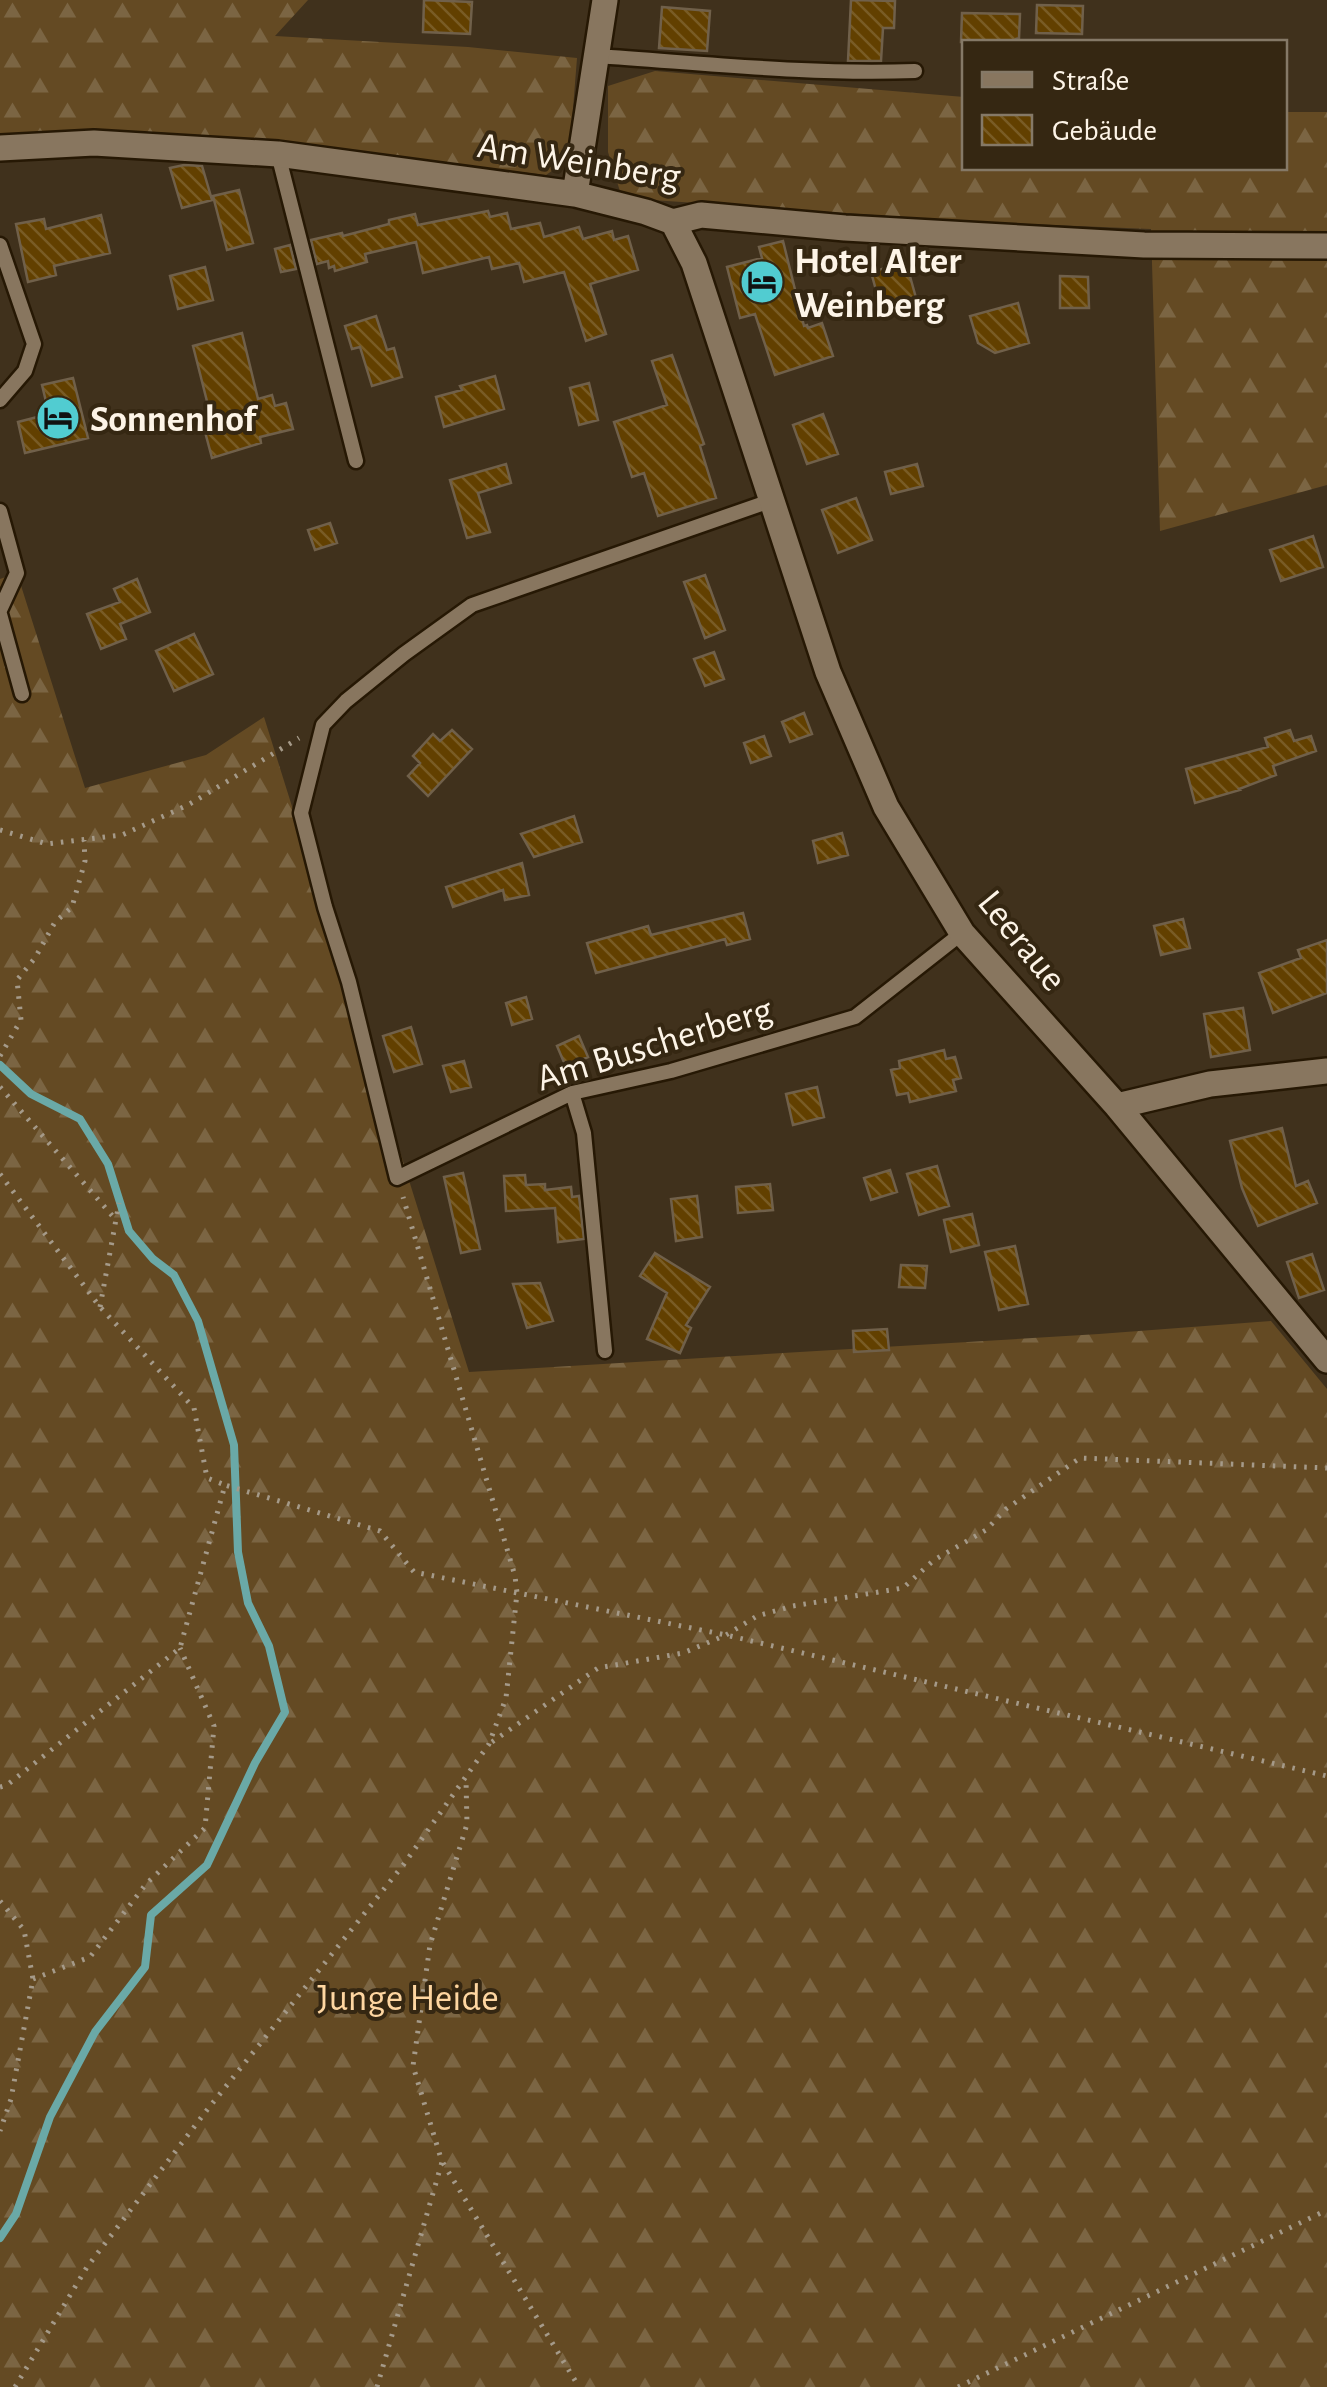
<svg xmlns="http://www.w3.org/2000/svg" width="1327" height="2387" font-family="'Alegreya Sans',sans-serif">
<defs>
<pattern id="forest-firs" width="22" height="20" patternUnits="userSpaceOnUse" patternTransform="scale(2.5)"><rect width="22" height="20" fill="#644a23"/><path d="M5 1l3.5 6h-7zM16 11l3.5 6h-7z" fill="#7b6543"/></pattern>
<pattern id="building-back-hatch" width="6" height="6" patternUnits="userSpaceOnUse" patternTransform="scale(2.5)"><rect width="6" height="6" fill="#624000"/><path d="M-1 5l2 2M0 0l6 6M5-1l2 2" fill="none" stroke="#795c25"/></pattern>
</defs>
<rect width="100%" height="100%" fill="#40311c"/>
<path fill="url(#forest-firs)" d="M 0,0 L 308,0 L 275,36 L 468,47 L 577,58 L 569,159 L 546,175 L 289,145 L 0,157 Z
M 655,71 L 964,97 L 964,168 L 1284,168 L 1285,112 L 1327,112 L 1327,485 L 1160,531 L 1151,229 L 980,222 L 622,198 L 608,152 L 608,86 Z
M 17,573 L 85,788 L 206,755 L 264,717 L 469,1372 L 1099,1334 L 1271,1321 L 1327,1389 L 1327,2387 L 0,2387 L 0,579 Z"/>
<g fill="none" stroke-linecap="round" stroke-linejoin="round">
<path stroke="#6aa9a7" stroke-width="8" d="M 0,1065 L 31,1094 L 80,1119 L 108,1164 L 129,1231 L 153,1259 L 174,1275 L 198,1321 L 234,1445 L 238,1552 L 248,1603 L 269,1646 L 285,1712 L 255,1763 L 207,1865 L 151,1915 L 145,1967 L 95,2032 L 50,2117 L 16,2214 L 0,2238"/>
</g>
<path fill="url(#building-back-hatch)" stroke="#70604a" stroke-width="2.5" d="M 424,0 L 472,2 L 470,34 L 423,32 Z
M 851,0 L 895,1 L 894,28 L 883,28 L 881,61 L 848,61 Z
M 1037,5 L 1083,6 L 1082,34 L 1036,33 Z
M 662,7 L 710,11 L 707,51 L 659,48 Z
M 962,13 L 1020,14 L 1019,38 L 1016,39 L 1016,42 L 961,42 Z
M 184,165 L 202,166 L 212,200 L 182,208 L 170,168 Z
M 239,190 L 253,243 L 227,250 L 213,196 Z
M 488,211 L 490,217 L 507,213 L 511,229 L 540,223 L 544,237 L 579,227 L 583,239 L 612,231 L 614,240 L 628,236 L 638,270 L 590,284 L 606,334 L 586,341 L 564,272 L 524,282 L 519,263 L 492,269 L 489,257 L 423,273 L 416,242 L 365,254 L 367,262 L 335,271 L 334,266 L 329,268 L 328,261 L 317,264 L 311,240 L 342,233 L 343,236 L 389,224 L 389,220 L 415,214 L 418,225 Z
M 101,215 L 110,253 L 54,266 L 56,275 L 28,282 L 16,224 L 44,219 L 46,229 Z
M 783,241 L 804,326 L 807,325 L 808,328 L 822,323 L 833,356 L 775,375 L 755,314 L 740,318 L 727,267 L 762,258 L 759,247 Z
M 290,245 L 296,269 L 281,272 L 275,249 Z
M 906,262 L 918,305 L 906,308 L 902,317 L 895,312 L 883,315 L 871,272 Z
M 205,267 L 213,300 L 178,309 L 170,276 Z
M 1060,276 L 1088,277 L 1089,308 L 1060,308 Z
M 1018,303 L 1029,343 L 995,353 L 978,343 L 970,316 Z
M 376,316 L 387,350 L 394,348 L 402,377 L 372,386 L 360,347 L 352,349 L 345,326 Z
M 242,333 L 258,399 L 272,395 L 275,406 L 286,403 L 293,429 L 260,437 L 261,443 L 212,458 L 204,428 L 213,425 L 193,346 Z
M 672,355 L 704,444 L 700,446 L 716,498 L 658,516 L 644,473 L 632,477 L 614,422 L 667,405 L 652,361 Z
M 495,376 L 504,409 L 444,427 L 436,397 L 462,390 L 460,386 Z
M 73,378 L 88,438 L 25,453 L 18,422 L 49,414 L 42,385 Z
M 589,383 L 598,420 L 579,425 L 570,388 Z
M 823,414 L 838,454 L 807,464 L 793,425 Z
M 506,464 L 511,483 L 478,493 L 490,532 L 467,538 L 450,480 Z
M 917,464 L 923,486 L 891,494 L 885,472 Z
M 856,498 L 872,540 L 838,553 L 822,510 Z
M 330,523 L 337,543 L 315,550 L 308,530 Z
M 1313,536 L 1323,567 L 1281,581 L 1270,550 Z
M 705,575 L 725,630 L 705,638 L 684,582 Z
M 137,579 L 150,612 L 120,624 L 126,639 L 101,649 L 87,614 L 120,602 L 114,589 Z
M 194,634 L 213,674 L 174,691 L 156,651 Z
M 714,652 L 724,679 L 705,686 L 694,659 Z
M 804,713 L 812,734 L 790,742 L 782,722 Z
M 452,730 L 472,749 L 428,796 L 408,776 L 420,763 L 413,756 L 433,734 L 440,741 Z
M 1290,730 L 1294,741 L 1311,736 L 1316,751 L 1273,766 L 1276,775 L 1239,789 L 1240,790 L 1195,803 L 1186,769 L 1268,747 L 1265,738 Z
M 764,736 L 771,756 L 751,763 L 744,743 Z
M 574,816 L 582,842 L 534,857 L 521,834 Z
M 842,833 L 848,855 L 818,863 L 813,841 Z
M 522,863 L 529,895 L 505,900 L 503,890 L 453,907 L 446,887 Z
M 743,913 L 750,939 L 727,945 L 725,939 L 596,973 L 587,943 L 648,926 L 651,935 Z
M 1183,919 L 1190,948 L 1161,955 L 1154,926 Z
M 1327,940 L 1327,993 L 1273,1013 L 1259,973 L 1301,958 L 1298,950 Z
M 526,997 L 532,1019 L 512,1025 L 506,1003 Z
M 1243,1008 L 1250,1050 L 1211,1057 L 1204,1014 Z
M 411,1027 L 422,1064 L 394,1072 L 383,1036 Z
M 579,1036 L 588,1057 L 566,1067 L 557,1046 Z
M 944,1050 L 946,1059 L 955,1057 L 961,1078 L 953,1080 L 956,1091 L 910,1102 L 908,1093 L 897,1095 L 891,1070 L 900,1068 L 899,1061 Z
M 464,1061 L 471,1087 L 451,1092 L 443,1066 Z
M 817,1087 L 824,1117 L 793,1125 L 786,1094 Z
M 1282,1128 L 1296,1186 L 1308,1181 L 1317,1203 L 1258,1226 L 1242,1188 L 1230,1141 Z
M 937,1166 L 949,1206 L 919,1215 L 907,1174 Z
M 890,1170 L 897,1192 L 871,1200 L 864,1178 Z
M 463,1173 L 480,1249 L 461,1253 L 444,1177 Z
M 525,1175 L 526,1185 L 545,1184 L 545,1190 L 571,1187 L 572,1197 L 579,1196 L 584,1239 L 558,1242 L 555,1208 L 506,1211 L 504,1176 Z
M 770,1184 L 773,1210 L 738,1213 L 736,1187 Z
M 697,1196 L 702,1237 L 676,1241 L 671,1199 Z
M 972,1214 L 979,1245 L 951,1252 L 944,1220 Z
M 1015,1246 L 1028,1304 L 999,1310 L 985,1252 Z
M 655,1253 L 710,1287 L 686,1325 L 691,1328 L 680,1353 L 647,1339 L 667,1293 L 640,1276 Z
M 1312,1254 L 1324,1290 L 1299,1298 L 1287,1262 Z
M 901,1265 L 927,1266 L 925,1288 L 899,1287 Z
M 540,1283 L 553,1321 L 527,1328 L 513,1284 Z
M 887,1329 L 889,1350 L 854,1352 L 853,1331 Z"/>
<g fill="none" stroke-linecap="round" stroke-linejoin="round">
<defs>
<path id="service" d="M 596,56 C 703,63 809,75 915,71
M 278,154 L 356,461
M 0,245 L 34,344 L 25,371 L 0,400
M 770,501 L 472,605 L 404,654 L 346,701 L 323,725 L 301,813 L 325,907 L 349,982 L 397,1178 L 572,1093 L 671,1071 L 855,1017 L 962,933
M 0,511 L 17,573 L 0,610
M 0,614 L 22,694
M 572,1093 L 584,1133 L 605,1351"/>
<path id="minor" d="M 0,148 L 94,143 L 278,154 L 575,194 L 646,212 L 673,222 L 701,215 L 845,228 L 1144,245 L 1327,246
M 575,194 L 605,0
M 673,222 L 694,263 L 828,672 L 886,807 L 962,933 L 1117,1106 L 1327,1360
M 1117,1106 L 1210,1084 L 1327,1071"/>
</defs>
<use href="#service" stroke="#261804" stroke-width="19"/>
<use href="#minor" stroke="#261804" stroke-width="30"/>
<path stroke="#a59a89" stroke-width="5" stroke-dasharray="2.5 8" stroke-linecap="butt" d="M 0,830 L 47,844 L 122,835 L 188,805 L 299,738
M 0,1056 L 21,1020 L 17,980 L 35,958 L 55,922 L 72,907 L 85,861 L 84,840
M 0,1087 L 116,1220
M 0,1174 L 100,1307 L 194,1408 L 207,1478 L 225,1485
M 100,1307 L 119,1203
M 492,1742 L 598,1668 L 683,1653 L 726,1635 L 757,1616 L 793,1606 L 903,1588 L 934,1560 L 986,1530 L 1006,1509 L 1080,1458 L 1327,1468
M 0,1787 L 7,1785 L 180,1648 L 225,1485 L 380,1531 L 414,1572 L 726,1635 L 1327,1776
M 0,1901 L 24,1930 L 33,1979 L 11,2099 L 0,2131
M 33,1979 L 90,1957 L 146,1884 L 205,1828 L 214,1726 L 180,1648
M 443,2163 L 579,2387
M 15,2387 L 87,2267 L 207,2110 L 404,1864 L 489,1744 L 506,1698 L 517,1593 L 515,1576 L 403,1197
M 377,2387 L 442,2162 L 413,2066 L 430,1945 L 467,1824 L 466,1780
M 958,2387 L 1327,2210"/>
<use href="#service" stroke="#88765f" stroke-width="14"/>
<use href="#minor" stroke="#88765f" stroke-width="25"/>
</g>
<defs>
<symbol id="hotel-disc" viewBox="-11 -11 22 22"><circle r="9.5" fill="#51ccd1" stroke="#352712"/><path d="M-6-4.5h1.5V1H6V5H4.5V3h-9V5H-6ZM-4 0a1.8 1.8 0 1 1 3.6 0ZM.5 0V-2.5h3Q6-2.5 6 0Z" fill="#111"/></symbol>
</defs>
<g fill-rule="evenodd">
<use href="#hotel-disc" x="737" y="257" width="50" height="50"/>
<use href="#hotel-disc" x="33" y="393" width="50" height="50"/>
</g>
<g text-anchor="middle" stroke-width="8" stroke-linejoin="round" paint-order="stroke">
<g font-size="38" fill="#fdf4e7" stroke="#352712">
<text transform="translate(579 160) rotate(9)" y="13">Am Weinberg</text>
<text transform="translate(1023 940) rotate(51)" y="13">Leeraue</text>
<text transform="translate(654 1043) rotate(-17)" y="13">Am Buscherberg</text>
</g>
<g font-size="38" font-weight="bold" fill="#fdf4e7" stroke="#352712" text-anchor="start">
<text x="794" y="273">Hotel Alter<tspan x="794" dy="44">Weinberg</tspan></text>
<text x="90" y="431">Sonnenhof</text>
</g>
<g font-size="38" fill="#fed6a1" stroke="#352712">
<text x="408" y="2010">Junge Heide</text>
</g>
</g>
<rect x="962" y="40" width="325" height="130" fill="#352712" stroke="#857967" stroke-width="2.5"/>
<rect x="982" y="72" width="50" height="15" fill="#88765f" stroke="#857967" stroke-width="2.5"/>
<text x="1052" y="90" font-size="30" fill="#fdf4e7">Straße</text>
<rect x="982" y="115" width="50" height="30" fill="url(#building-back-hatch)" stroke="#857967" stroke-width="2.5"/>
<text x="1052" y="140" font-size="30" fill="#fdf4e7">Gebäude</text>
</svg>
